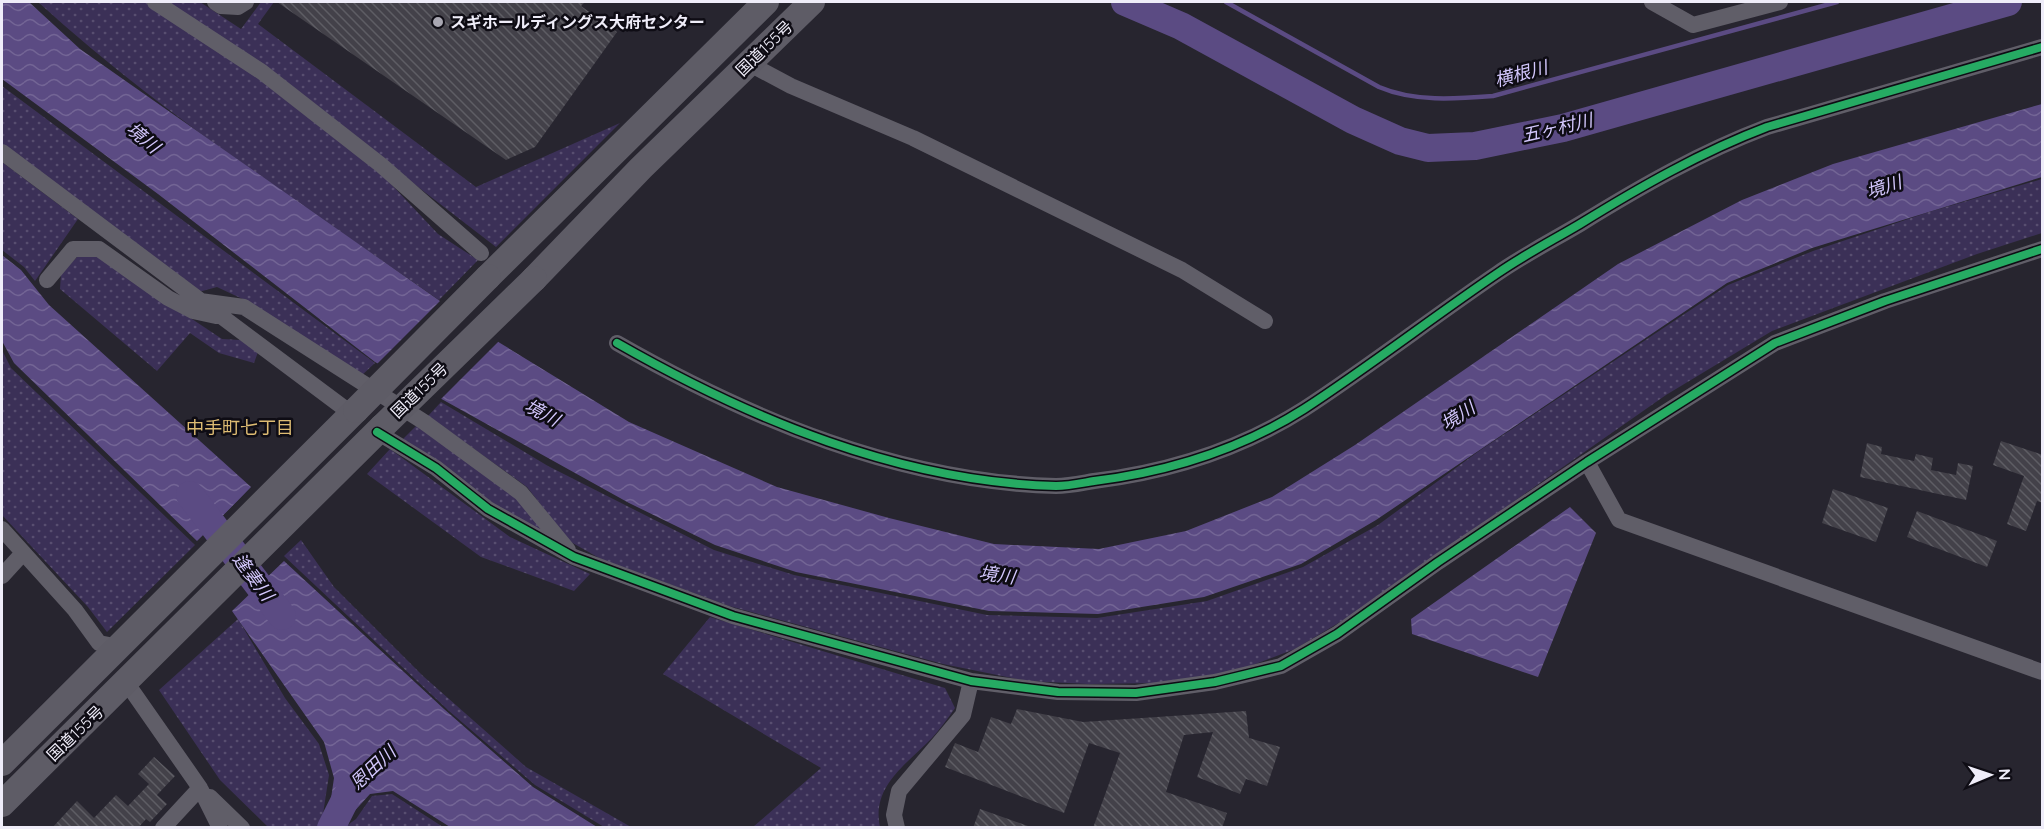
<svg xmlns="http://www.w3.org/2000/svg" width="2044" height="829" font-family="Quicksand,'Noto Sans JP',sans-serif">
<defs>
<pattern id="green-dots" width="8" height="8" patternUnits="userSpaceOnUse" patternTransform="scale(1.5)"><rect width="8" height="8" fill="#3b3057"/><path d="M2 2h.1M6 6h.1" fill="none" stroke="#584e70" stroke-width="1.8" stroke-linecap="round"/></pattern>
<pattern id="water-waves" width="16" height="10" patternUnits="userSpaceOnUse" patternTransform="scale(1.5)"><rect width="16" height="10" fill="#5b4b83"/><path d="M0 5q4-4 8 0t8 0" fill="none" stroke="#736595"/></pattern>
<pattern id="building-back-hatch" width="6" height="6" patternUnits="userSpaceOnUse" patternTransform="scale(1.5)"><rect width="6" height="6" fill="#434149"/><path d="M-1 5l2 2M0 0l6 6M5-1l2 2" fill="none" stroke="#5e5d64"/></pattern>
</defs>
<rect width="100%" height="100%" fill="#27252f"/>
<path fill="url(#green-dots)" d="M 38,2 L 145,2 L 260,76 L 375,167 L 438,234 L 478,260 L 439,300 C 303,205 161,114 38,2 Z
M 163,2 L 200,2 L 241,29 L 261,2 L 274,2 L 258,24 L 476,187 L 620,123 L 496,247 L 266,70 Z
M 2,86 L 375,363 L 361,376 L 249,302 L 217,287 L 195,293 L 2,144 Z
M 2,162 L 78,219 L 35,281 L 24,267 L 2,250 Z
M 2042,179 L 2042,233 L 1977,254 L 1772,331 L 1666,395 L 1350,616 L 1295,649 L 1237,671 L 1161,683 L 1088,684 L 1027,681 L 943,664 L 729,606 L 601,559 L 569,541 L 527,487 L 428,416 L 441,402 L 548,466 L 714,550 L 794,575 L 987,615 L 1097,618 L 1207,601 L 1303,567 L 1378,525 L 1479,451 L 1728,285 L 1813,251 L 1929,212 Z
M 79,255 L 99,257 L 222,339 L 240,340 L 258,352 L 254,363 L 219,353 L 190,333 L 157,371 L 60,289 L 61,274 Z
M 2,350 L 11,368 L 195,545 L 107,632 L 88,607 L 2,515 Z
M 418,424 L 517,497 L 545,533 L 541,537 L 402,440 Z
M 390,449 L 510,537 L 590,574 L 574,591 L 481,557 L 367,474 Z
M 301,540 L 334,587 L 423,676 L 526,767 L 631,827 L 604,827 L 535,785 L 449,711 L 284,556 Z
M 710,617 L 945,688 L 955,708 C 948,718 940,729 932,738 C 907,764 871,786 880,827 L 753,827 L 821,768 L 663,674 Z
M 238,619 L 285,698 L 319,744 L 329,775 L 321,827 L 268,827 L 220,780 L 159,690 Z
M 392,794 L 443,827 L 345,827 L 356,819 L 372,796 Z"/>
<path fill="url(#water-waves)" d="M 2,2 L 29,2 L 80,49 L 500,343 L 629,422 L 777,487 L 889,518 L 994,544 L 1099,549 L 1186,531 L 1272,497 L 1355,445 L 1618,264 L 1742,200 L 1833,164 L 2042,104 L 2042,177 L 1812,248 L 1727,283 L 1376,520 L 1301,564 L 1204,597 L 1098,614 L 989,611 L 796,572 L 715,545 L 629,503 L 375,362 L 158,194 L 2,79 Z
M 2,255 L 21,270 L 49,305 L 251,487 L 198,542 L 14,363 L 2,341 Z
M 1570,507 L 1596,533 L 1538,677 L 1412,634 L 1411,619 Z
M 284,561 L 444,709 L 533,787 L 597,827 L 450,827 L 393,791 L 370,794 L 340,827 L 328,819 L 334,778 L 324,742 L 232,611 Z"/>
<path fill="#27252f" d="M 442,299 L 500,340 L 440,400 L 375,366 Z
M 254,485 L 200,544 L 195,543 Z"/>
<g fill="none" stroke-linecap="round" stroke-linejoin="round">
<path stroke="#5b4b83" stroke-width="4.5" d="M 1226,2 L 1379,87 C 1414,102 1455,99 1493,96 L 1837,2"/>
<path stroke="#5b4b83" stroke-width="28" d="M 1125,2 L 1181,26 L 1353,120 L 1400,141 L 1428,148 L 1475,146 L 1563,128 L 2008,2
M 190,495 L 282,616
M 331,828 L 351,788"/>
</g>
<path fill="url(#building-back-hatch)" d="M 277,2 L 585,2 L 581,6 L 617,32 L 535,147 L 506,160 Z
M 2001,441 L 2043,455 L 2043,503 L 2037,501 L 2026,531 L 2007,524 L 2024,476 L 1993,465 Z
M 1867,443 L 1882,447 L 1881,454 L 1914,461 L 1916,454 L 1933,458 L 1931,470 L 1956,475 L 1958,463 L 1973,466 L 1966,500 L 1860,477 Z
M 1833,489 L 1888,508 L 1876,542 L 1822,523 Z
M 1917,511 L 1997,541 L 1987,567 L 1907,537 Z
M 1017,709 L 1083,722 L 1246,711 L 1249,738 L 1280,747 L 1267,786 L 1246,779 L 1240,794 L 1197,777 L 1213,732 L 1184,735 L 1166,792 L 1227,813 L 1222,828 L 1093,828 L 1120,753 L 1089,743 L 1064,813 L 945,767 L 955,743 L 978,752 L 991,717 L 1011,724 Z
M 154,757 L 175,776 L 157,795 L 167,804 L 150,822 L 146,819 L 138,828 L 52,828 L 77,801 L 94,818 L 116,795 L 128,806 L 149,784 L 138,774 Z
M 980,809 L 1028,826 L 1027,828 L 973,828 Z"/>
<g fill="none" stroke-linecap="round" stroke-linejoin="round">
<path stroke="#605e68" stroke-width="16" d="M 155,2 L 262,72 L 381,165 L 481,253
M 215,2 L 221,6 L 238,7 L 246,2
M 1652,2 L 1693,25 L 1780,2
M 748,63 L 791,86 L 913,138 L 1182,270 L 1265,321
M 2,152 L 352,414
M 47,280 L 73,249 L 99,249 L 168,298 L 193,311 L 216,316
M 200,301 L 244,307 L 424,422 L 521,493 L 568,550
M 617,343 C 750,419 900,482 1056,486 C 1069,486 1082,483 1094,481 C 1167,472 1241,449 1304,409 C 1370,366 1433,317 1498,273 C 1524,255 1553,240 1580,224 C 1640,187 1701,152 1767,127 L 2042,47
M 377,432 L 436,468 L 488,509 L 574,557 L 733,616 L 971,681 L 1058,692 L 1136,693 L 1215,682 L 1281,666 L 1337,634 L 1438,562 L 1587,462 L 1775,343 L 1885,301 L 2042,249
M 1587,462 L 1619,520 L 2042,672
M 2,529 L 75,610 L 99,643 L 119,647
M 2,576 L 23,553
M 126,682 L 200,788 L 220,828
M 210,797 L 242,828
M 163,828 L 200,788
M 897,828 L 894,815 L 899,791 L 963,715 L 971,681"/>
<path stroke="#5e5c66" stroke-width="26" d="M 488,277 L 766,2
M 534,279 L 641,168 L 812,2
M 2,763 L 356,410
M 2,804 L 382,427"/>
<path stroke="#5e5c66" stroke-width="26" d="M 356,410 L 488,277
M 382,427 L 534,279"/>
<defs>
<path id="cycleway" d="M 617,343 C 750,419 900,482 1056,486 C 1069,486 1082,483 1094,481 C 1167,472 1241,449 1304,409 C 1370,366 1433,317 1498,273 C 1524,255 1553,240 1580,224 C 1640,187 1701,152 1767,127 L 2042,47
M 377,432 L 436,468 L 488,509 L 574,557 L 733,616 L 971,681 L 1058,692 L 1136,693 L 1215,682 L 1281,666 L 1337,634 L 1438,562 L 1587,462 L 1775,343 L 1885,301 L 2042,249"/>
</defs>
<use href="#cycleway" stroke="#0e0c14" stroke-width="11"/>
<use href="#cycleway" stroke="#26ab63" stroke-width="8"/>
</g>
<circle fill="#a9a7b2" stroke="#0e0c14" stroke-width="2" cx="438" cy="22" r="6"/>
<g text-anchor="middle" stroke-width="5" stroke-linejoin="round" paint-order="stroke">
<g font-size="16" font-weight="bold" fill="#efedf9" stroke="#0e0c14" text-anchor="start">
<text x="450" y="28">スギホールディングス大府センター</text>
</g>
<g font-size="16" fill="#efedf9" stroke="#0e0c14">
<text transform="translate(764 48) rotate(-44)" y="6">国道155号</text>
<text transform="translate(419 390) rotate(-44)" y="6">国道155号</text>
<text transform="translate(75 733) rotate(-44)" y="6">国道155号</text>
</g>
<g font-size="18" font-style="italic" fill="#d3c7fd" stroke="#0e0c14">
<text transform="translate(1521 74) rotate(-15)" y="6">横根川</text>
<text transform="translate(1557 128) rotate(-13)" y="6">五ヶ村川</text>
<text transform="translate(143 138) rotate(40)" y="6">境川</text>
<text transform="translate(1884 187) rotate(-18)" y="6">境川</text>
<text transform="translate(542 413) rotate(28)" y="6">境川</text>
<text transform="translate(1458 416) rotate(-33)" y="6">境川</text>
<text transform="translate(997 575) rotate(8)" y="6">境川</text>
<text transform="translate(253 577) rotate(53)" y="6">逢妻川</text>
<text transform="translate(373 768) rotate(-43)" y="6">恩田川</text>
</g>
<g font-size="18" fill="#debc73" stroke="#0e0c14">
<text x="240" y="434">中手町七丁目</text>
</g>
</g>
<rect width="2044" height="829" fill="none" stroke="#efedf9" stroke-width="6"/>
<g transform="translate(1990 775) rotate(88)" stroke="#0e0c14" stroke-width="4.5" paint-order="stroke">
<path d="M0-4.5L10 22L0 15L-10 22Z" fill="#efedf9"/>
<text y="-9" font-size="16" font-weight="bold" text-anchor="middle" fill="#efedf9">N</text>
</g>
</svg>
